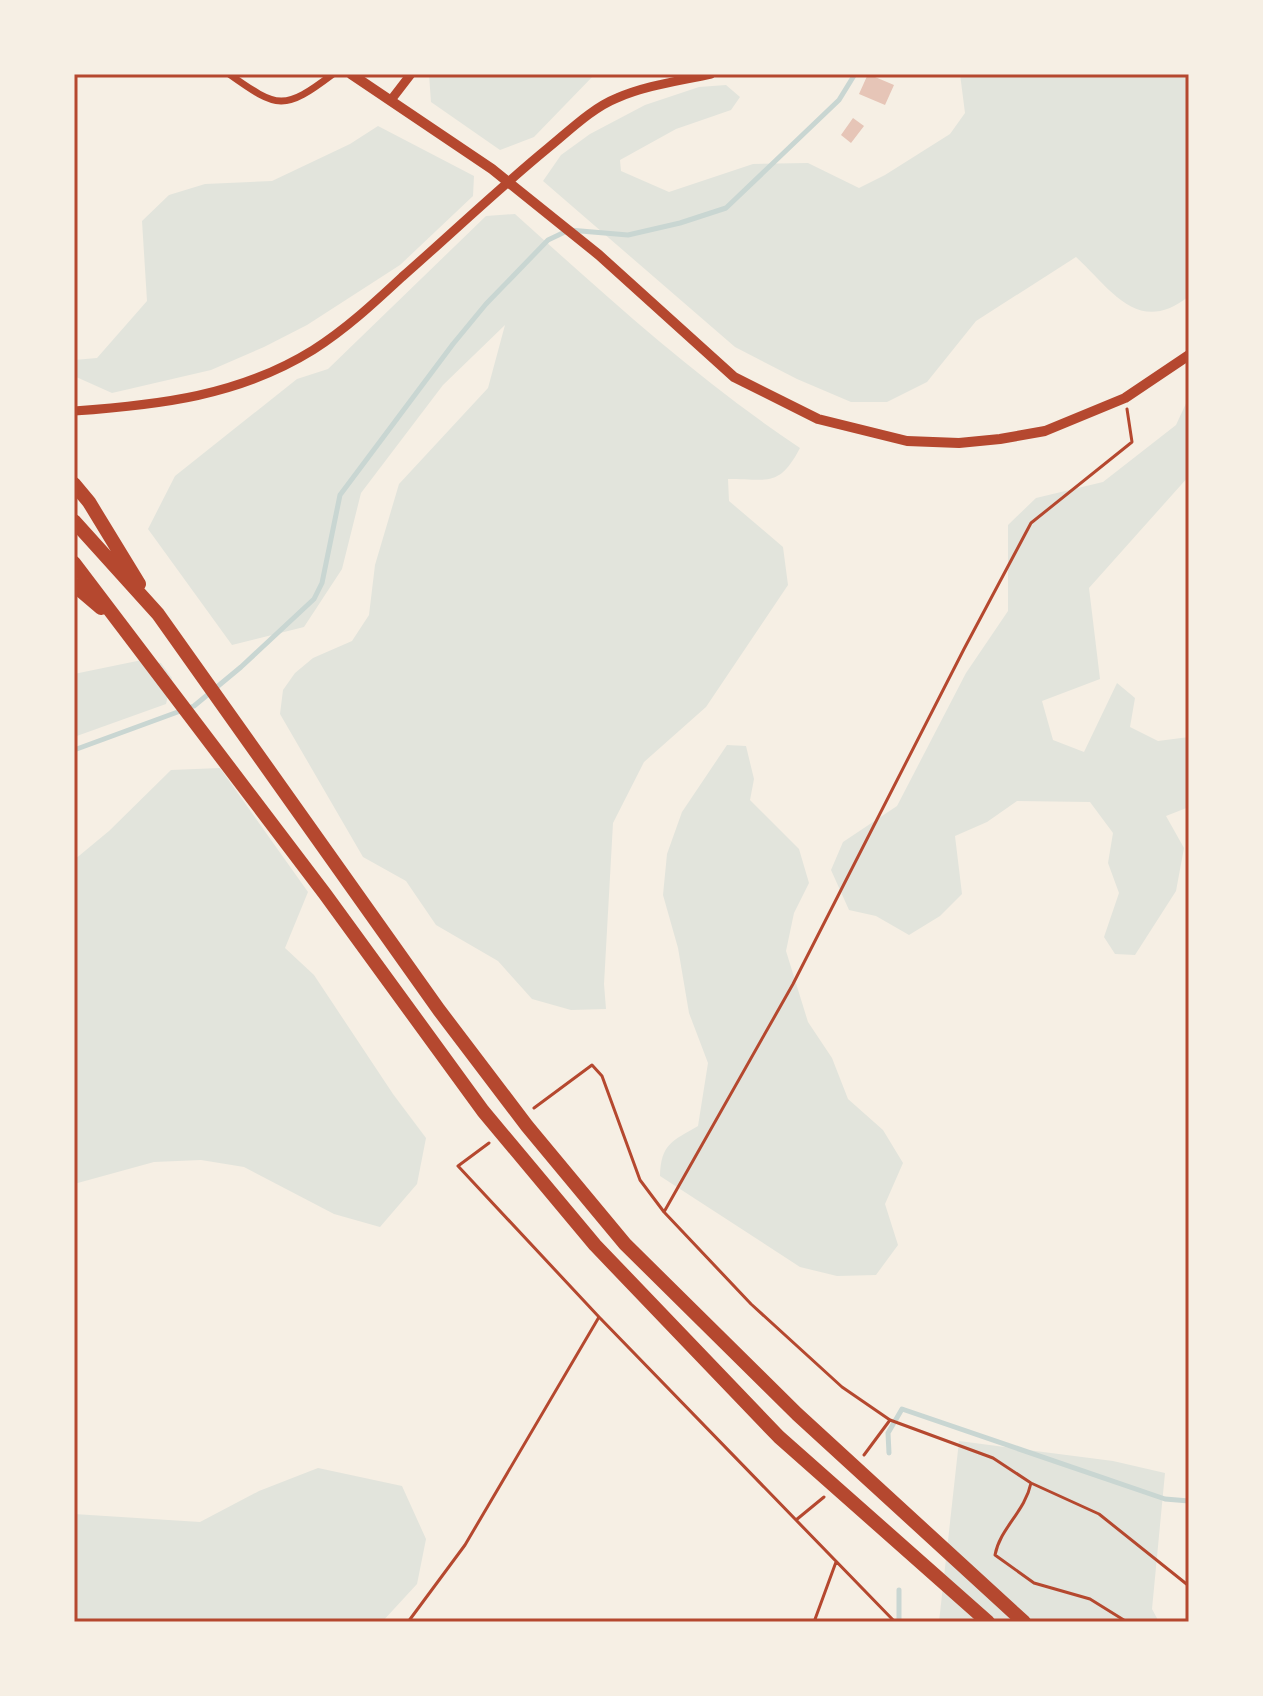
<svg xmlns="http://www.w3.org/2000/svg" width="1263" height="1696" font-family="'Golos Text',sans-serif">
<rect width="100%" height="100%" fill="#f6efe4"/>
<path fill="#e2e4dc" d="M 429,74 L 595,74 L 534,137 L 500,150 L 431,102 Z
M 960,74 L 1189,74 L 1189,296 C 1138,337 1111,289 1076,257 L 976,321 L 927,382 L 887,402 L 851,402 L 797,379 L 735,347 L 543,181 L 561,155 L 590,134 L 645,105 L 699,87 L 726,85 L 740,97 L 731,110 L 676,129 L 620,160 L 621,171 L 669,192 L 753,164 L 808,163 L 859,188 L 885,175 L 950,134 L 965,113 Z
M 378,126 L 474,176 L 473,196 L 400,265 L 307,325 L 264,347 L 211,370 L 112,393 L 74,376 L 74,360 L 97,358 L 147,301 L 142,221 L 169,195 L 205,184 L 272,181 L 350,144 Z
M 515,214 C 606,296 698,380 800,448 C 779,488 768,479 728,479 L 729,501 L 783,547 L 788,585 L 706,707 L 644,762 L 613,823 L 604,984 L 606,1009 L 571,1010 L 532,999 L 498,961 L 436,925 L 406,881 L 363,857 L 280,714 L 283,690 L 295,673 L 313,658 L 352,641 L 369,615 L 375,565 L 399,484 L 488,388 L 505,325 L 443,385 L 361,493 L 342,569 L 304,627 L 232,645 L 148,529 L 175,476 L 297,379 L 328,369 L 486,216 Z
M 1189,397 L 1189,476 L 1089,588 L 1100,679 L 1042,701 L 1053,740 L 1084,752 L 1117,683 L 1135,698 L 1130,727 L 1158,741 L 1189,737 L 1189,807 L 1166,816 L 1184,848 L 1176,891 L 1135,955 L 1115,954 L 1104,937 L 1119,893 L 1108,863 L 1113,833 L 1090,802 L 1017,801 L 987,822 L 955,836 L 962,894 L 940,916 L 909,935 L 876,916 L 849,910 L 831,870 L 843,842 L 897,806 L 966,673 L 1008,611 L 1008,525 L 1036,498 L 1103,482 L 1176,425 Z
M 142,660 L 161,663 L 172,678 L 166,704 L 74,737 L 74,674 Z
M 727,745 L 746,746 L 754,779 L 750,800 L 799,849 L 809,883 L 794,913 L 786,951 L 808,1022 L 832,1058 L 848,1099 L 883,1130 L 903,1163 L 885,1204 L 898,1245 L 876,1275 L 837,1276 L 800,1267 L 660,1176 C 661,1144 672,1141 698,1126 L 708,1063 L 689,1013 L 678,948 L 663,895 L 667,854 L 682,812 Z
M 220,768 L 308,892 L 285,948 L 314,975 L 393,1094 L 426,1138 L 417,1184 L 380,1227 L 334,1214 L 244,1167 L 201,1160 L 154,1162 L 74,1184 L 74,860 L 109,831 L 171,770 Z
M 959,1441 L 1113,1461 L 1165,1473 L 1152,1609 L 1159,1622 L 939,1622 Z
M 318,1468 L 402,1486 L 426,1539 L 417,1584 L 382,1622 L 74,1622 L 74,1514 L 200,1522 L 259,1491 Z"/>
<g fill="none" stroke-linecap="round" stroke-linejoin="round">
<path stroke="#c9d6d2" stroke-width="5" d="M 74,750 L 194,706 L 241,667 L 314,599 L 322,583 L 340,495 L 453,344 L 486,304 L 548,240 L 569,230 L 628,235 L 680,223 L 726,208 L 839,100 L 855,74
M 889,1453 L 888,1433 L 902,1409 L 1165,1499 L 1189,1501
M 899,1622 L 899,1590"/>
</g>
<path fill="#e6c5b7" d="M 868,74 L 894,85 L 885,105 L 859,94 Z
M 853,118 L 864,126 L 851,143 L 841,135 Z"/>
<g fill="none" stroke-linecap="round" stroke-linejoin="round">
<path stroke="#b5482f" stroke-width="3" d="M 534,1108 L 592,1065 L 602,1076 L 640,1180 L 664,1212 L 751,1304 L 842,1387 L 890,1420 L 993,1458 L 1031,1483 L 1099,1514 L 1189,1586
M 489,1143 L 458,1166 L 599,1317 L 895,1622
M 664,1212 L 793,984 L 964,649 L 1031,523 L 1132,442 L 1127,409
M 864,1455 L 890,1420
M 1031,1483 C 1025,1512 1000,1528 995,1555 L 1034,1583 L 1090,1599 L 1127,1622
M 796,1520 L 824,1497
M 408,1622 L 465,1545 L 599,1317
M 814,1622 L 836,1562"/>
<path stroke="#b5482f" stroke-width="7" d="M 229,74 C 278,109 284,111 333,74"/>
<path stroke="#b5482f" stroke-width="9" d="M 391,100 L 411,74
M 74,411 C 159,405 239,396 313,350 C 346,329 374,303 402,277 C 451,234 498,189 548,148 C 569,131 592,108 617,98 C 647,85 680,81 711,74"/>
<path stroke="#b5482f" stroke-width="10" d="M 351,74 L 492,169 L 599,255 L 734,377 L 818,419 L 907,441 L 959,443 L 1000,439 L 1045,431 L 1125,398 L 1189,355"/>
<path stroke="#b5482f" stroke-width="14" d="M 74,484 L 89,502 L 139,584
M 74,521 L 158,614 L 439,1010 L 527,1126 L 625,1244 L 797,1414 L 1024,1622
M 74,563 L 325,894 L 483,1111 L 595,1245 L 779,1437 L 988,1622
M 74,585 L 101,608"/>
</g>
<rect width="1263" height="1696" fill="none" stroke="#f6efe4" stroke-width="152"/>
<rect x="76" y="76" width="1111" height="1544" fill="none" stroke="#b5482f" stroke-width="3"/>
</svg>
